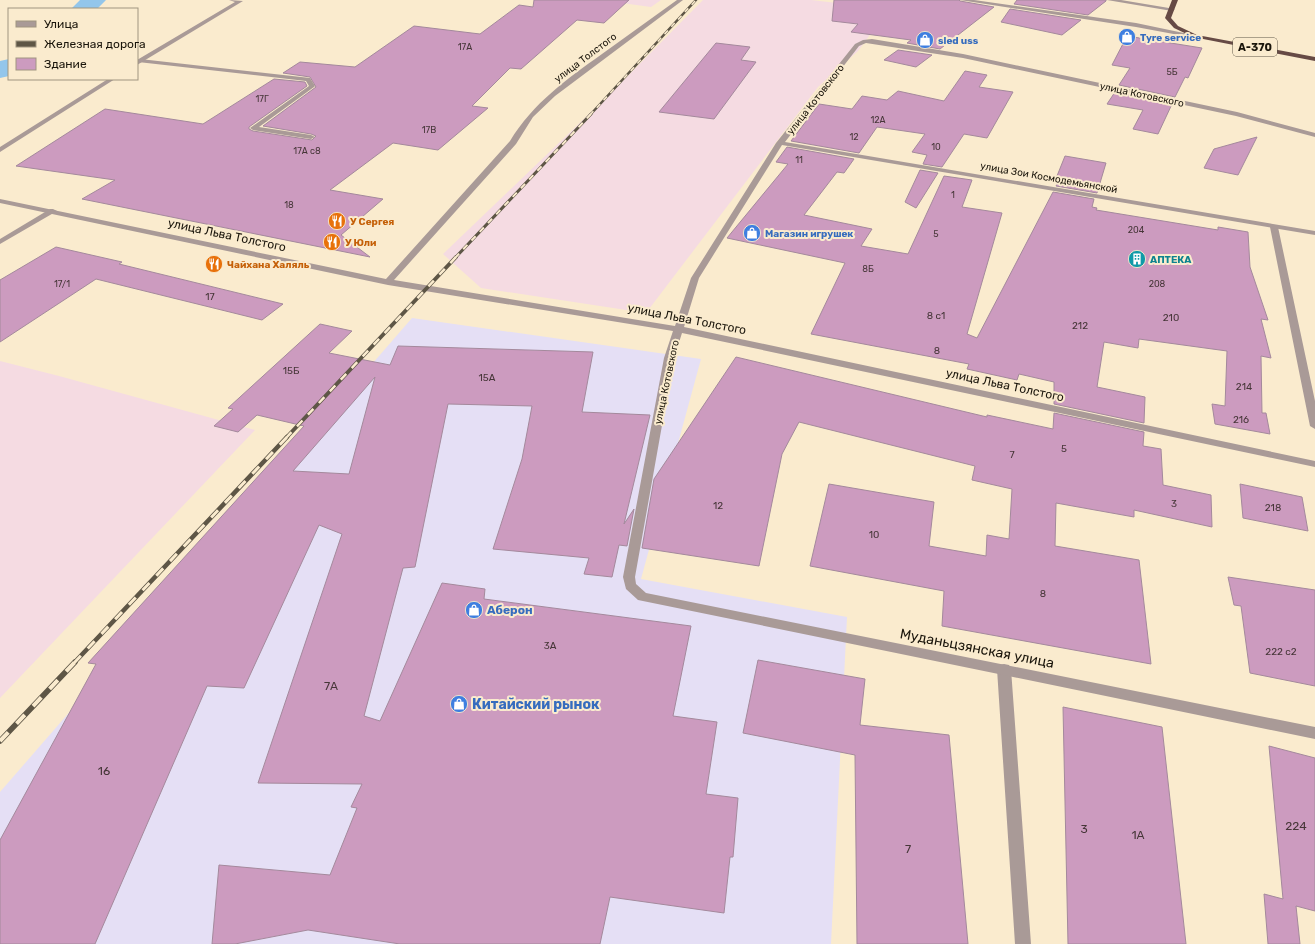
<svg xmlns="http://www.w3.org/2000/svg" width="1315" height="944" font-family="Rubik,sans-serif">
<rect width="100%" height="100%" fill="#faebce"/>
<path fill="#e5dff5" d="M 412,318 L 701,359 L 641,579 L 847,617 L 831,944 L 0,944 L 0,792 Z"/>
<path fill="#f5dbe2" d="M 600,0 L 661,0 L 651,7 Z
M 703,0 L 811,0 L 889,9 L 858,51 L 818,87 L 646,313 L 481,288 L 443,254 L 611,93 Z
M 0,361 L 59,376 L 255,430 L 0,698 Z"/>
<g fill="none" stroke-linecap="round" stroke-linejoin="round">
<path fill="#93c6eb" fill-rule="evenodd" d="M 80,0 L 106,0 L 97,9 L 71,9 Z
M 9,59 L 9,76 L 0,78 L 0,61 Z"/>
</g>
<path fill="#cc9bbf" stroke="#a4899c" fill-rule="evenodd" d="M 534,0 L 629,0 L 604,23 L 577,20 L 521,69 L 510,68 L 472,106 L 488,108 L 438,150 L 393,143 L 330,190 L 383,199 L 341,235 L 370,257 L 82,199 L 115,180 L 16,166 L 105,109 L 203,124 L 274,79 L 305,82 L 307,86 L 249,127 L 249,129 L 253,131 L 312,140 L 316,136 L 311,134 L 263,126 L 316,87 L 310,77 L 283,73 L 300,62 L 355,67 L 414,26 L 480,34 L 519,5 L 533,7 Z
M 834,0 L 959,0 L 960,1 L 994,7 L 940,49 L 907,43 L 911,40 L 851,32 L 858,24 L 832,21 Z
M 1017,0 L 1106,0 L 1106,1 L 1088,15 L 1014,4 Z
M 1010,9 L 1081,20 L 1062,35 L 1001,22 Z
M 1127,36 L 1202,48 L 1188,78 L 1185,77 L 1175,97 L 1119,85 L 1130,68 L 1112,65 Z
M 716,43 L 750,47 L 741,60 L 756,62 L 714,119 L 659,112 Z
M 898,50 L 932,55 L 916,67 L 884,60 Z
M 965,71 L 987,75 L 979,87 L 1013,92 L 987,138 L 964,134 L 942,167 L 923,164 L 927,155 L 912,152 L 925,134 L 877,127 L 859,153 L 791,141 L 819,104 L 852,109 L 862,96 L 887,100 L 898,91 L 944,101 Z
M 1115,92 L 1172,104 L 1158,134 L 1133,129 L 1143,110 L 1107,104 Z
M 1257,137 L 1238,175 L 1204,168 L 1214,149 Z
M 787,147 L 854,159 L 844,173 L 837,172 L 804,215 L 872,229 L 861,246 L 908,254 L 944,176 L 972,180 L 962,207 L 1002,213 L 967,334 L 977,338 L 1053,192 L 1094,199 L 1092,207 L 1097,208 L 1096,210 L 1218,230 L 1218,227 L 1248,232 L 1250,267 L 1268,320 L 1261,319 L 1271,358 L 1261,356 L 1262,413 L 1266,413 L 1270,434 L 1215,424 L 1212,404 L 1225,406 L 1227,351 L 1139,339 L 1138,348 L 1104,342 L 1097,387 L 1145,397 L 1144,423 L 1054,404 L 1054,382 L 1019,374 L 1017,380 L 967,369 L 969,364 L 811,334 L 845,263 L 727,238 L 788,164 L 776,162 Z
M 1065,156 L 1106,163 L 1097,193 L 1056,186 L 1059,181 L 1055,181 Z
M 920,170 L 938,173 L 916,208 L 905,202 Z
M 56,247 L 122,262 L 119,264 L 283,304 L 262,320 L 96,279 L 0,342 L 0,280 Z
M 320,324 L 352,331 L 329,353 L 390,365 L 398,346 L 593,352 L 582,412 L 650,415 L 624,524 L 634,509 L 627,546 L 619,545 L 612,577 L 584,574 L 589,558 L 493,549 L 522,459 L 532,406 L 448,404 L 415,567 L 403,568 L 364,716 L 380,721 L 442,583 L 485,589 L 484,599 L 691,626 L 673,716 L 717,722 L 706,794 L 738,798 L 733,857 L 730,857 L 724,913 L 610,897 L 600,944 L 400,944 L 308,930 L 235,944 L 212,944 L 219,865 L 330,875 L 357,808 L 351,807 L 362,784 L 258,783 L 342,534 L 319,525 L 244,688 L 207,686 L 95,944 L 0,944 L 0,840 L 96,664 L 88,663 L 304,426 L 257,415 L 238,432 L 214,426 L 233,409 L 228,408 ZM 375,377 L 349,474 L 293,471 Z
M 736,357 L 987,417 L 987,415 L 1053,429 L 1054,413 L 1144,432 L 1143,446 L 1161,449 L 1163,485 L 1211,495 L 1212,527 L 1134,510 L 1134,517 L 1056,503 L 1055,546 L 1139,560 L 1151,664 L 942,626 L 944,591 L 810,566 L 829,484 L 934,502 L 929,546 L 986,556 L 987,535 L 1009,539 L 1012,489 L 972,480 L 975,466 L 799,422 L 782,454 L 759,566 L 642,548 L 654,479 Z
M 1240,484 L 1302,497 L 1308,531 L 1243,518 Z
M 1228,577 L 1315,590 L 1315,686 L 1250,673 L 1241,606 L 1234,605 Z
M 758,660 L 865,679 L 860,725 L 949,735 L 968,944 L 857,944 L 855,755 L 743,733 Z
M 1063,707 L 1162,727 L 1186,944 L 1068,944 Z
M 1269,746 L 1315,758 L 1315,911 L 1296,906 L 1300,944 L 1268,944 L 1264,894 L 1283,899 Z"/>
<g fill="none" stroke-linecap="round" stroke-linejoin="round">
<path fill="#a99a97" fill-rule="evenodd" d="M 1107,0 L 1121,0 L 1175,9 L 1172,11 Z
M 140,59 L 310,78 L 315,86 L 314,87 L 259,127 L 311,135 L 315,137 L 311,139 L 253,130 L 250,128 L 309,86 L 306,81 L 138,62 L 138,60 Z
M 50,209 L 53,209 L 57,211 L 0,244 L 0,239 Z
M 1271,225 L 1274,225 L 1278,227 L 1315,401 L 1315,429 L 1310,426 L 1270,227 Z
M 1004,664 L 1009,665 L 1011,669 L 1031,944 L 1015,944 L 997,669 L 999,665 Z"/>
<path fill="#a99a97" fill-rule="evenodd" d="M 229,0 L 243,1 L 137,65 L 137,60 L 235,2 Z
M 677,0 L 683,0 L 555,96 L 533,117 L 516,144 L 394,280 L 675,326 L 691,278 L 776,143 L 855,44 L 863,40 L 872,39 L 963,54 L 1237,112 L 1315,133 L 1315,137 L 1236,116 L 963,58 L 866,43 L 859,46 L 785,142 L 1315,231 L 1315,235 L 782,145 L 699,278 L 684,327 L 1315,461 L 1315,467 L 682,333 L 674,358 L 635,577 L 636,584 L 646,593 L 1315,727 L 1315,739 L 638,600 L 626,589 L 623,577 L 664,358 L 673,331 L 388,285 L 0,203 L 0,199 L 386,279 L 510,141 C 533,103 567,79 602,54 C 627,36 652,18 677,0 Z
M 960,0 L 974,0 L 1136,23 L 1198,36 L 1195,38 L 1136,27 Z
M 108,79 L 115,79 L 0,152 L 0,147 Z"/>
<path fill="#664a45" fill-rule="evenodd" d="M 1172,0 L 1178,0 L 1171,18 L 1178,26 L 1197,35 L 1315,57 L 1315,61 L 1193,37 L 1174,28 L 1165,18 Z"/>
<defs>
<path id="rail-far4" d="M 590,115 L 696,0"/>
<path id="rail-far3" d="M 455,258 L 591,114"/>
<path id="rail-far2" d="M 286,438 L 456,257"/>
<path id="rail-far1" d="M 74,663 L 287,437"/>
<path id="rail" d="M 0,741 L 75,662"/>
</defs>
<use href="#rail-far4" stroke="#5e5646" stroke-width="2.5"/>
<use href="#rail-far3" stroke="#5e5646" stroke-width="3"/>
<use href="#rail-far2" stroke="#5e5646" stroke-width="4"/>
<use href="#rail-far1" stroke="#5e5646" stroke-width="4.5"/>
<use href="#rail" stroke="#5e5646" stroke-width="5.5"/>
<use href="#rail-far4" stroke="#faebce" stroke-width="1.5" stroke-dasharray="5" stroke-linecap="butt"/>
<use href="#rail-far3" stroke="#faebce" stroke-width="2" stroke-dasharray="6" stroke-linecap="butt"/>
<use href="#rail-far2" stroke="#faebce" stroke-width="2.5" stroke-dasharray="8" stroke-linecap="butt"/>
<use href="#rail-far1" stroke="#faebce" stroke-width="3" stroke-dasharray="10" stroke-linecap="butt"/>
<use href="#rail" stroke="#faebce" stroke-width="4" stroke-dasharray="12" stroke-linecap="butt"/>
</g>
<defs>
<symbol id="shop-disc" viewBox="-11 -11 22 22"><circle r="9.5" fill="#3f7fe0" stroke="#faebce"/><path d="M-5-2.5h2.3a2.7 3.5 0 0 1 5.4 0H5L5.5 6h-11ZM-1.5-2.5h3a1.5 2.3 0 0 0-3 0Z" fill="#fff"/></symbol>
<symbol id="restaurant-disc" viewBox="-11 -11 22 22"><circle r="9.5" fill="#e8710a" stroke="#faebce"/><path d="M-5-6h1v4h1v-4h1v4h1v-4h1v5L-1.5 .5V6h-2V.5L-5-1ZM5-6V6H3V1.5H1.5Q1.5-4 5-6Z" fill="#fff"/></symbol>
<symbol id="building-disc" viewBox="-11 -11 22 22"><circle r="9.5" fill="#0f9aa8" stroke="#faebce"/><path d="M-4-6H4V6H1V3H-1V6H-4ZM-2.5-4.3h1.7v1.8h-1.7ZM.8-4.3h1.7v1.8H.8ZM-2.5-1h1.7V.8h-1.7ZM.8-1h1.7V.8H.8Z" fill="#fff"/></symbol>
</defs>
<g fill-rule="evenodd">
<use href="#shop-disc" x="1117" y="27" width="20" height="20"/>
<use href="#shop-disc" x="915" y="30" width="20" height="20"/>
<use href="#restaurant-disc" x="327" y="211" width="20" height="20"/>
<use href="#shop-disc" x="742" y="223" width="20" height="20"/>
<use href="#restaurant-disc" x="322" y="232" width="20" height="20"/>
<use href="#building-disc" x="1127" y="249" width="20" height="20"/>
<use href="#restaurant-disc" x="204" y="254" width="20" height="20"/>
<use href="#shop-disc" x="464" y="600" width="20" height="20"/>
<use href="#shop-disc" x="449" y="694" width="20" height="20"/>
</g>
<g text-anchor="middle" stroke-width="4" stroke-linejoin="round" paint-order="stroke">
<g font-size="9" fill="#463638">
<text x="465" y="50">17А</text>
<text x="1172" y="75">5Б</text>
<text x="262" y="102">17Г</text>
<text x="878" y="123">12А</text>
<text x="429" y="133">17В</text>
<text x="854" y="140">12</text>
<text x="936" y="150">10</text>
<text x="307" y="154">17А с8</text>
<text x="799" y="163">11</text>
<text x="953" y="198">1</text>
<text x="289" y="208">18</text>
<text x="1136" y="233">204</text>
<text x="936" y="237">5</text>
<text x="868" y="272">8Б</text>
<text x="62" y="287">17/1</text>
<text x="1157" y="287">208</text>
</g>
<g font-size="10" font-weight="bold" fill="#366cbe" stroke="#faebce" text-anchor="start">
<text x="1140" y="41">Tyre service</text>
<text x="938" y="44">sled uss</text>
<text x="765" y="237">Магазин игрушек</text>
</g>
<g font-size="10" fill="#1a150b" stroke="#faebce">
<text transform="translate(585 57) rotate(-37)" y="4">улица Толстого</text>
<text transform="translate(1142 94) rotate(12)" y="4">улица Котовского</text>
<text transform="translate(815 99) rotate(-52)" y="4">улица Котовского</text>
<text transform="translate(1049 177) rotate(10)" y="4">улица Зои Космодемьянской</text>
<text transform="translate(666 382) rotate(-78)" y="4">улица Котовского</text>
</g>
<g font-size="10" font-weight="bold" fill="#c56008" stroke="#faebce" text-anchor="start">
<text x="350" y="225">У Сергея</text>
<text x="345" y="246">У Юли</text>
<text x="227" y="268">Чайхана Халяль</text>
</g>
<g font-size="10" font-weight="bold" fill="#0d838f" stroke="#faebce" text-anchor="start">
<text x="1150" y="263">АПТЕКА</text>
</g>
<g font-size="10" fill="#463638">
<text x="210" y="300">17</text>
<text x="936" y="319">8 с1</text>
<text x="1171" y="321">210</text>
<text x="1080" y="329">212</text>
<text x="937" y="354">8</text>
<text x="291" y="374">15Б</text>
<text x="487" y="381">15А</text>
<text x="1244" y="390">214</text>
<text x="1241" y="423">216</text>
<text x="1064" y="452">5</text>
<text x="1012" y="458">7</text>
<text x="1174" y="507">3</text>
<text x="718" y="509">12</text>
<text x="1273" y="511">218</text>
<text x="874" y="538">10</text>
<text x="1043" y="597">8</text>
<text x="550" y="649">3А</text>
<text x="1281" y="655">222 с2</text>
</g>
<rect fill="#faebce" stroke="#5d5546" stroke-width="1" x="1233" y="38" width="44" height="18" rx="3"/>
<g font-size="11" font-weight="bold" fill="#1a150b">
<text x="1255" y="51">А-370</text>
</g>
<g font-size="12" fill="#1a150b" stroke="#faebce">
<text transform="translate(227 235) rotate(12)" y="4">улица Льва Толстого</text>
<text transform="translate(687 319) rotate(11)" y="4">улица Льва Толстого</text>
<text transform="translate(1005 385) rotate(12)" y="4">улица Льва Толстого</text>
</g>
<g font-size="12" font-weight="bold" fill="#366cbe" stroke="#faebce" text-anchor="start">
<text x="487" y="614">Аберон</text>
</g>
<g font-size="12" fill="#463638">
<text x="331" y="690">7А</text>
<text x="104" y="775">16</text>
<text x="1296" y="830">224</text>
<text x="1084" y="833">3</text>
<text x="1138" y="839">1А</text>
<text x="908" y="853">7</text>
</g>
<g font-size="14" fill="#1a150b" stroke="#faebce">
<text transform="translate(977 648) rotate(11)" y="5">Муданьцзянская улица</text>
</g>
<g font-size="14" font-weight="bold" fill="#366cbe" stroke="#faebce" text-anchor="start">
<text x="472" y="709">Китайский рынок</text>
</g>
</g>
<rect x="8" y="8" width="130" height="72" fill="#faebce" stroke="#a09580"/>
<rect x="16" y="21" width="20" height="6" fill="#a99a97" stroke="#a09580"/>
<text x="44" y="28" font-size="12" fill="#1a150b">Улица</text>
<rect x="16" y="41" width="20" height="6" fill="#5e5646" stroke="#a09580"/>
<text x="44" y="48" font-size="12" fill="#1a150b">Железная дорога</text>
<rect x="16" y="58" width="20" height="12" fill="#cc9bbf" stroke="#a09580"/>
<text x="44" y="68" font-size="12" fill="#1a150b">Здание</text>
</svg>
